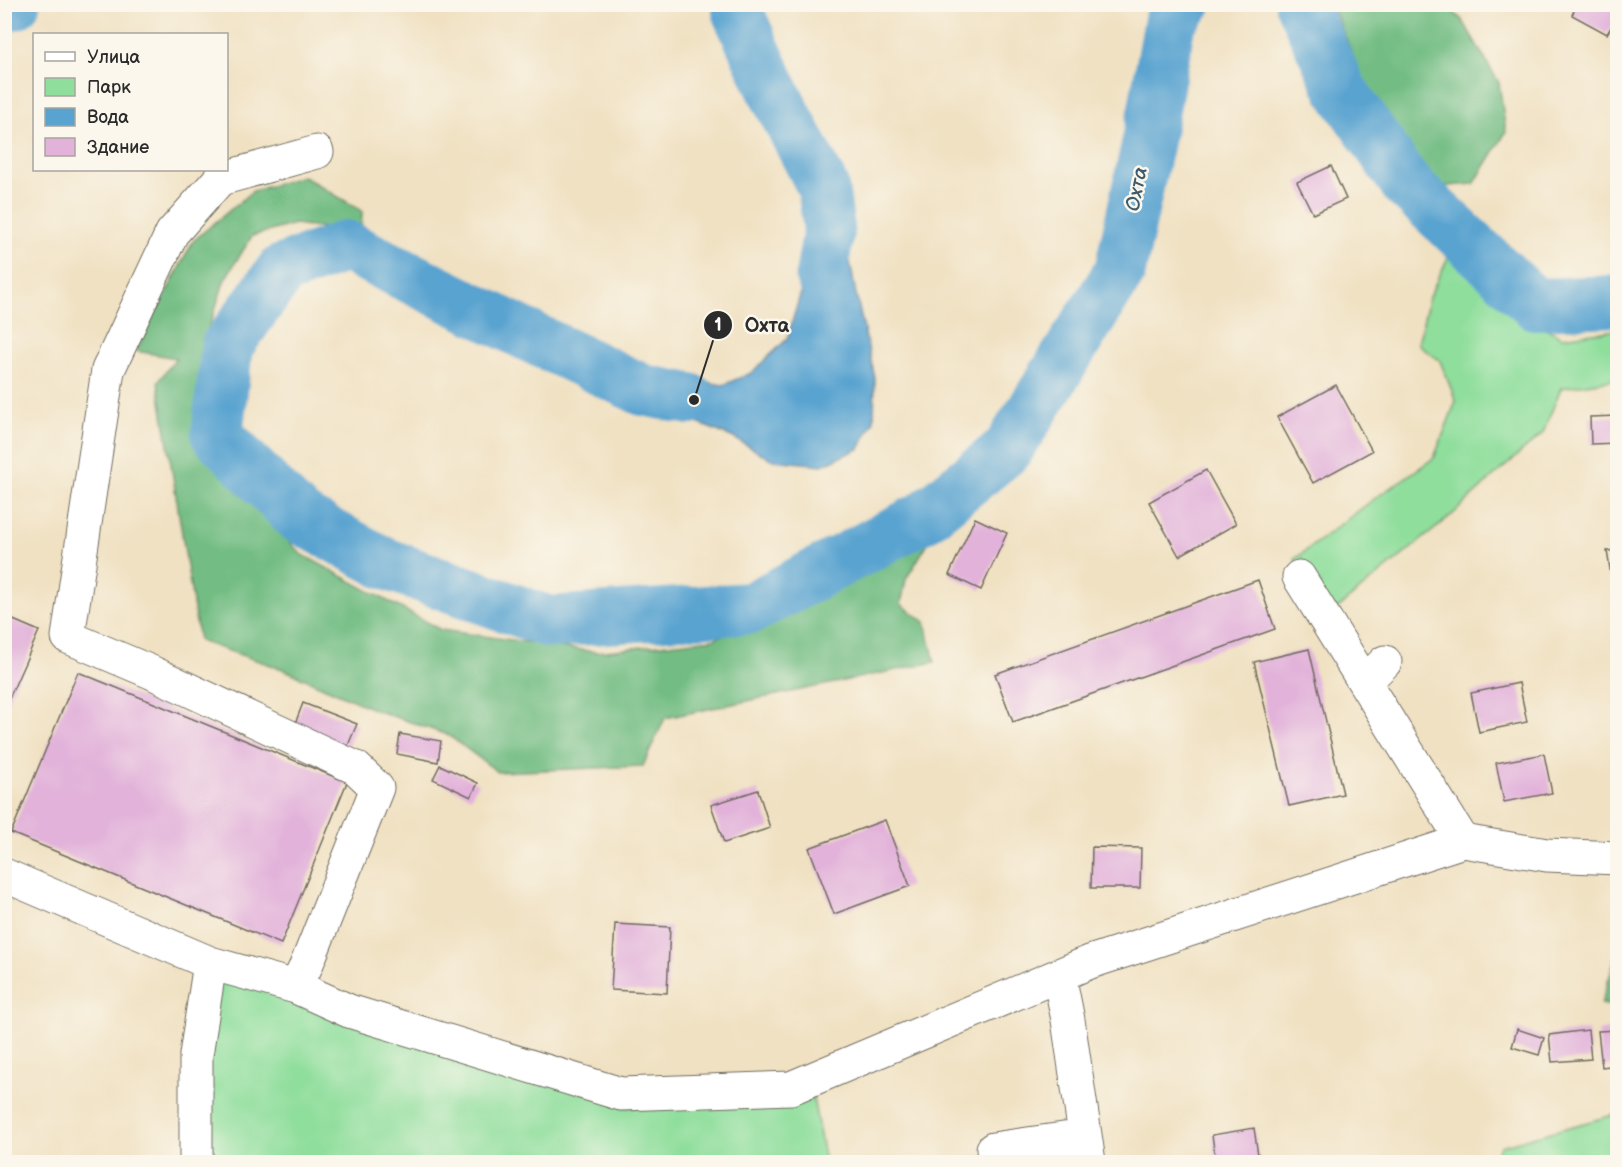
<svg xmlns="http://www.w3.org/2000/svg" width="1622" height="1167" font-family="'Balsamiq Sans',sans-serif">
<rect width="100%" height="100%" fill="#fbf7ec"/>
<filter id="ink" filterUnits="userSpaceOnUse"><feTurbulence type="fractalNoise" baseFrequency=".0167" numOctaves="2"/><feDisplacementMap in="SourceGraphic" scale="12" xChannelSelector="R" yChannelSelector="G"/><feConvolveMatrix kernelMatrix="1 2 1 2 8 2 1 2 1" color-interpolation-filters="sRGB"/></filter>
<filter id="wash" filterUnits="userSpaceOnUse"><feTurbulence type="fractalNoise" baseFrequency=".008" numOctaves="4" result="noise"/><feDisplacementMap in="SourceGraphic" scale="24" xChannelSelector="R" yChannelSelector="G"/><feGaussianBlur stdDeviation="1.35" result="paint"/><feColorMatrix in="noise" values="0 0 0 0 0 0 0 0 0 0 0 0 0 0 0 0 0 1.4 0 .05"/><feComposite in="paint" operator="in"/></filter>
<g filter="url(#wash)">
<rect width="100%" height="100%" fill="#f0e1c2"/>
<path fill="#8fde9c" stroke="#5d8464" stroke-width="1.5" d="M 1451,252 L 1496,300 L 1562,337 L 1617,330 L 1617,379 L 1561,388 L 1543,433 L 1493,477 L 1452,515 L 1328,616 L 1295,559 L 1374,499 L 1434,458 L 1456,401 L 1440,361 L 1418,344 L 1429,297 Z
M 210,963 L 625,1107 L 794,1102 L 813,1098 L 825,1162 L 196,1162 Z
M 1617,1114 L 1617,1162 L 1494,1162 L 1500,1146 Z"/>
<path fill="#73bd84" stroke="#4f7458" stroke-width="1.5" d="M 1332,5 L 1446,5 L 1463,21 L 1499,83 L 1506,132 L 1474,184 L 1434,187 L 1377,114 Z
M 303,176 L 362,211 L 361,233 L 295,224 L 252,236 L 225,279 L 203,345 L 216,374 L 209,457 L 301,554 L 441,630 L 596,652 L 714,639 L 928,543 L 906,579 L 901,604 L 925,622 L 935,662 L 665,718 L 643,766 L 498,772 L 448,735 L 375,710 L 283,669 L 199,641 L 158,382 L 176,358 L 136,351 L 193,241 L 253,191 Z
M 1617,953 L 1618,1006 L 1617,1006 L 1601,1004 Z"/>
<path fill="#59a3d0" stroke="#42677e" stroke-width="1.5" d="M 819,204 L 840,208 L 856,294 L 875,378 L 874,421 L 859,449 L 822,465 L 773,460 L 732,437 L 618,391 L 626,363 L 686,378 L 723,385 L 751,373 L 787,339 L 800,295 Z"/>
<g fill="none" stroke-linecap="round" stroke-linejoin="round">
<path stroke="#59a3d0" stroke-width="52" d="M 738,4 L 738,13 L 775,94 L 823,187 L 829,229 L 821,276
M 1301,4 L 1340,88 L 1406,184 L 1535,304 L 1618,301
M 4,5 L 14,4
M 690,399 L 643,390 L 535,339 L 346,246 L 282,270 L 227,346 L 217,435 L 300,518 L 384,563 L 549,622 L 751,608 L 924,517 L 1008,449 L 1120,271 L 1150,131 L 1170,20 L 1185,4"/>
</g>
<g id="blocks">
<path fill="#e2b2da" d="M 1577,4 L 1618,4 L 1618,15 L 1607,34 L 1572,15 Z
M 1331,166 L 1346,199 L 1313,214 L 1297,182 Z
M 1336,385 L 1372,451 L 1313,483 L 1277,417 Z
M 1618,416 L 1618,443 L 1591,444 L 1590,417 Z
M 1206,470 L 1236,524 L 1179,556 L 1149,502 Z
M 975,518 L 1007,533 L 981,590 L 949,575 Z
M 1618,550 L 1618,606 L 1616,606 L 1607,551 Z
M 1258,580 L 1275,629 L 1013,722 L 995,674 Z
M 4,616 L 39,631 L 4,710 Z
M 1309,649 L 1343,794 L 1289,806 L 1254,662 Z
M 78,672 L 347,782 L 281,944 L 11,833 Z
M 1519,683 L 1527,722 L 1479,732 L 1471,693 Z
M 303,703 L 357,724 L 346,750 L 293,729 Z
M 400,734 L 441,741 L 438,762 L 397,754 Z
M 1544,754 L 1552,793 L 1504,802 L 1496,763 Z
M 440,765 L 478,783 L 471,797 L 433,779 Z
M 758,790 L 770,828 L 724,843 L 711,805 Z
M 885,820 L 910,886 L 834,914 L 809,848 Z
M 1092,847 L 1141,848 L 1140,888 L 1091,888 Z
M 615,924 L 670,927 L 667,993 L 611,990 Z
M 1517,1029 L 1544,1038 L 1539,1055 L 1512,1047 Z
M 1588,1030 L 1591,1059 L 1552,1062 L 1549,1035 Z
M 1618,1030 L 1618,1065 L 1602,1067 L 1598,1031 Z
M 1254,1128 L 1259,1162 L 1216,1162 L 1212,1135 Z
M 986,1155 L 987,1162 L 936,1162 L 936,1161 Z"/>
</g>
</g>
<g filter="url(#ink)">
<use href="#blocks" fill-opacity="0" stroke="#706b60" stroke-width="1.5"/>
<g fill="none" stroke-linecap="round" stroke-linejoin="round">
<defs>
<path id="minor" d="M 1299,577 L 1463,841
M 1365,682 L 1385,662
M 4,875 L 210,963 L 296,987 L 349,1011 L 621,1094 L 791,1088 L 1090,962 L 1463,841 L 1547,855 L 1618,858
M 1059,975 L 1068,1020 L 1089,1162
M 296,987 L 306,966 L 377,788 L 356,768 L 151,672 L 68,637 L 108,370 L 172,233 L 220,179 L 317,152
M 196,1162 L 196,1055 L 210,963
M 995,1162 L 993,1149 L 1085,1136"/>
</defs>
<use href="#minor" stroke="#706b60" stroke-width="35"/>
<use href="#minor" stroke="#fff" stroke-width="33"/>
</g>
</g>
<g text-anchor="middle" stroke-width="5" stroke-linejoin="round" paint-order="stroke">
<g font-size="20" font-style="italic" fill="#3d5b6d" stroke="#fbf7ec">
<text transform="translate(1136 189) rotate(-79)" y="7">Охта</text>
</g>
</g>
<path fill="none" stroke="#2b2b2b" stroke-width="2" d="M694 400L718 325"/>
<g fill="#2b2b2b" stroke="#fbf7ec" stroke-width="2">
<circle cx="694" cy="400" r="6"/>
<circle cx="718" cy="325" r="15"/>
</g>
<g font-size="18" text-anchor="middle" font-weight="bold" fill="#fff">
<text x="718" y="331">1</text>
</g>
<g font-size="20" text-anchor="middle" font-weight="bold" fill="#2b2b2b" stroke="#fbf7ec" stroke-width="5" stroke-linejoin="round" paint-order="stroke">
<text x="767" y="332">Охта</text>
</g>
<rect width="1622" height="1167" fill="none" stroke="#fbf7ec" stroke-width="24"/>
<rect x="33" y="33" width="195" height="138" fill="#fbf7ec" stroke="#a8a59f" stroke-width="1.5"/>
<rect x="45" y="52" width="30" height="9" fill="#ffffff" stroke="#a8a59f" stroke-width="1.5"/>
<text x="87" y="63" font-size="18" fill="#2b2b2b">Улица</text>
<rect x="45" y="78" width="30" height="18" fill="#8fde9c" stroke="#a8a59f" stroke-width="1.5"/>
<text x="87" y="93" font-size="18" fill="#2b2b2b">Парк</text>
<rect x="45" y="108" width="30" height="18" fill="#59a3d0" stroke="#a8a59f" stroke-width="1.5"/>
<text x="87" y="123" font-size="18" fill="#2b2b2b">Вода</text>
<rect x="45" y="138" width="30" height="18" fill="#e2b2da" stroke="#a8a59f" stroke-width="1.5"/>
<text x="87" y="153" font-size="18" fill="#2b2b2b">Здание</text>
</svg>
